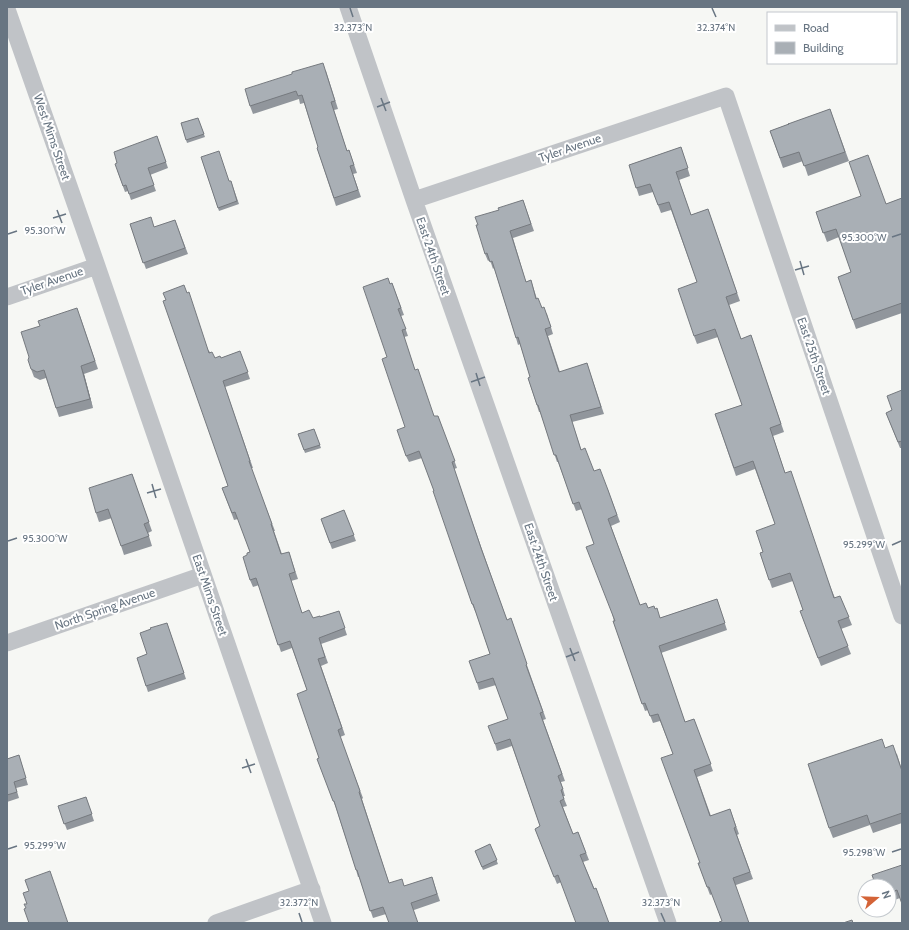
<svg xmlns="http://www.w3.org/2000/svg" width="909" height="930" font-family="Cabin,sans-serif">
<rect width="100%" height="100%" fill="#f6f7f4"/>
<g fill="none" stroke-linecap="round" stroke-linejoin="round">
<path stroke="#c0c3c7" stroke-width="17" d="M 348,7 L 414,200 L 668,923
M 7,9 L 97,266 L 323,923
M 414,200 L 726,96 L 902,616
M 7,297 L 97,266
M 7,643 L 203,575
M 216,923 L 312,889"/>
</g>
<path fill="#91969c" d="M 326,71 L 338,109 L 334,110 L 347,151 L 349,150 L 357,173 L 353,174 L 361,197 L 336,206 L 317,148 L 318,147 L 304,103 L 300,104 L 299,99 L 253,114 L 250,106 Z
M 830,109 L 849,161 L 808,176 L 803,161 L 783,168 L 770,131 Z
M 198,118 L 205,137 L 187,143 L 181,123 Z
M 157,136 L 168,168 L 150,175 L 156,191 L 131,200 L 128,191 L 125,192 L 117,170 L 117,163 Z
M 681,147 L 690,176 L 679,180 L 691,215 L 708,209 L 740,301 L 729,305 L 741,339 L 751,335 L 784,432 L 773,436 L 785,473 L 835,598 L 840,596 L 852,625 L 841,629 L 851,654 L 821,666 L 803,619 L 803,610 L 793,581 L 772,588 L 760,553 L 763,552 L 775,524 L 755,469 L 736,476 L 715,414 L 742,405 L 718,337 L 697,344 L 694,336 L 697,282 L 671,210 L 661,213 L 653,192 L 639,196 L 629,165 Z
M 201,157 L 229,181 L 231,181 L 239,204 L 219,211 Z
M 902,198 L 902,313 L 856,329 L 838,277 L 851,272 L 839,237 L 827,242 L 816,212 L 886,204 Z
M 523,200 L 534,231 L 513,238 L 526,282 L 531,280 L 537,299 L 542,308 L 547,314 L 553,334 L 548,336 L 560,372 L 587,363 L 604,414 L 572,422 L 581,449 L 594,471 L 608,490 L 620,522 L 611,526 L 640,605 L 648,608 L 660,618 L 717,599 L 727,630 L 661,653 L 685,722 L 694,719 L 713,771 L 697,777 L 711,816 L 730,809 L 739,834 L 737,835 L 753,879 L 736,885 L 722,921 L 712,894 L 710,895 L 698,863 L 700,863 L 673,754 L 660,721 L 653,723 L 648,710 L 645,711 L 613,621 L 614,621 L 594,544 L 582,509 L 576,511 L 558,462 L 557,462 L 540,412 L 539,412 L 528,378 L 530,377 L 520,344 L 518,345 L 516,338 L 494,268 L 493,269 L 490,260 L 488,261 L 485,254 L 478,225 L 499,210 Z
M 175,220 L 188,254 L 146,269 L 130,224 L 155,227 Z
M 392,283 L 404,315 L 401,316 L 408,336 L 404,337 L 415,370 L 434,416 L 438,416 L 457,468 L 454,469 L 484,555 L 507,620 L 511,618 L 529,671 L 546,719 L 543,720 L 565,781 L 561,782 L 565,796 L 563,796 L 567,806 L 563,807 L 573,834 L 578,832 L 589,860 L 583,862 L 609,923 L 561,882 L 557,884 L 535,829 L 540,826 L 512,746 L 497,751 L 495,744 L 508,719 L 496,685 L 479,690 L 477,683 L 490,654 L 475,610 L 475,611 L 472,604 L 434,491 L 422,458 L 409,462 L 406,456 L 405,427 L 387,357 L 390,284 Z
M 166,300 L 215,358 L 221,358 L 240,351 L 250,379 L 225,387 L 253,468 L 251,468 L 275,531 L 274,531 L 282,554 L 289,552 L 298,579 L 291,581 L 302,613 L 313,618 L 320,617 L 339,611 L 347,635 L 321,644 L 328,663 L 321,666 L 345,735 L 340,737 L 363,798 L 362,799 L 389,883 L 404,886 L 432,877 L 440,901 L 414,910 L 386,914 L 373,918 L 359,877 L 358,877 L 356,870 L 336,808 L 317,759 L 319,758 L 307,690 L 292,648 L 281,652 L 259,585 L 253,587 L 250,580 L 247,555 L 250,552 L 238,519 L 234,520 L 222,488 L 228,486 Z
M 80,316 L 98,369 L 84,374 L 93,408 L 59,417 L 46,378 L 40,380 L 34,377 L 31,369 Z
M 902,390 L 902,448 L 900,448 L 886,413 L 892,410 Z
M 314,429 L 321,448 L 305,453 L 298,434 Z
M 132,474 L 152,531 L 148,533 L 152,546 L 124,555 L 112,518 L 99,522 L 96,513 Z
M 344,510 L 356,541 L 332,549 L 321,519 Z
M 167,623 L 186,679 L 148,692 L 137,658 L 147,654 Z
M 885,748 L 897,754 L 902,770 L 902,823 L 873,833 L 870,825 L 833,838 L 829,828 Z
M 19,755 L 28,785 L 16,788 L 19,798 L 7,802 L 7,759 Z
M 86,797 L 94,821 L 67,830 L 58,806 Z
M 490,844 L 498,864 L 483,870 L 475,851 Z
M 902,865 L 900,898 L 889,902 L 889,886 Z"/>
<path fill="#767a7f" d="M 81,366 L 84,374 L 93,408 L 90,399 Z"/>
<path fill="#a9afb5" stroke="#767a7f" d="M 323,63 L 335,101 L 331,102 L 347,151 L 349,150 L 354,165 L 350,166 L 358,190 L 334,198 L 317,148 L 318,147 L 302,95 L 298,96 L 296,91 L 250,106 L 245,89 L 292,74 L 292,72 Z
M 830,109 L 845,152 L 804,166 L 799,152 L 780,158 L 770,131 L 789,124 L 788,124 Z
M 198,118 L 204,134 L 186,140 L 181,123 Z
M 157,136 L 166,162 L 148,168 L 154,185 L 129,194 L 126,185 L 123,186 L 115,164 L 117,163 L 114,152 Z
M 681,147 L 688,168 L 676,172 L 691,215 L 708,209 L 737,293 L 726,297 L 741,339 L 751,335 L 781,424 L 770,428 L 785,473 L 791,471 L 834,598 L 840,596 L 849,617 L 838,621 L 848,646 L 818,658 L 800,611 L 803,610 L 790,573 L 769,580 L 760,553 L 763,552 L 756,531 L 775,524 L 753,461 L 734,468 L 715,414 L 742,405 L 715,329 L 694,336 L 678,289 L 697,282 L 669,202 L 658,205 L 650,184 L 636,188 L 629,165 Z
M 219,151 L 229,181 L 231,181 L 237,201 L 218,208 L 201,157 Z
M 868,155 L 886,204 L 902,198 L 902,303 L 853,320 L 838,277 L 851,272 L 836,229 L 823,233 L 816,212 L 861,196 L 849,162 Z
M 523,200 L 531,224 L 510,231 L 526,282 L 531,280 L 536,299 L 538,298 L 542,308 L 544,307 L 551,327 L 545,329 L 559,372 L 587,363 L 601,407 L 570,415 L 581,450 L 585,448 L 594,471 L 600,469 L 608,490 L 617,515 L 608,519 L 640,605 L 646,603 L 648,608 L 654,606 L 655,609 L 657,608 L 660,618 L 717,599 L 725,623 L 659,646 L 685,722 L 694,719 L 711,764 L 694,770 L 710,816 L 730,809 L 736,827 L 734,828 L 750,872 L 733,878 L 749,923 L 719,923 L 719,922 L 722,921 L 709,887 L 707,887 L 698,863 L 700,863 L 661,758 L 673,754 L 658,714 L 650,716 L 645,703 L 642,704 L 613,621 L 615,621 L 586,547 L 594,544 L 579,502 L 573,504 L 556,455 L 554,455 L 538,405 L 537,405 L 528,378 L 530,377 L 518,337 L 516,338 L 492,261 L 490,262 L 487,253 L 485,254 L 476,225 L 478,225 L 475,217 L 499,210 L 498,208 Z
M 151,217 L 154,227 L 175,220 L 185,248 L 143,263 L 130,224 Z
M 388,278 L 390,284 L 392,283 L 401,308 L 398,309 L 406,329 L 402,330 L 415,370 L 418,369 L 434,416 L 438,416 L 455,461 L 452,462 L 481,548 L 507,620 L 511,618 L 527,664 L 526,665 L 543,712 L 540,713 L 562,774 L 558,776 L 563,789 L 561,790 L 564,799 L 560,801 L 573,834 L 578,832 L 586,853 L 580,855 L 594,889 L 596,888 L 609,923 L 576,923 L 558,875 L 554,877 L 535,829 L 540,826 L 510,739 L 495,744 L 488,726 L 508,719 L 493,678 L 477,683 L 469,661 L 490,654 L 473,604 L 472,604 L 433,491 L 434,491 L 419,451 L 406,456 L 397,430 L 405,427 L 382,359 L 387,357 L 363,287 Z
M 184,285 L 187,293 L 189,292 L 209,353 L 212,352 L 215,358 L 220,356 L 221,358 L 240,351 L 248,372 L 223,381 L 250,461 L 249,461 L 272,524 L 271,524 L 281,554 L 289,552 L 295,572 L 289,574 L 302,613 L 309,610 L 313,618 L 320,616 L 320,617 L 339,611 L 345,628 L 319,638 L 325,657 L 318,659 L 342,728 L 338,730 L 360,791 L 359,792 L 389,883 L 402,879 L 404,886 L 432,877 L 437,894 L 411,903 L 418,923 L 389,923 L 383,907 L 370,911 L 357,870 L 356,870 L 334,801 L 333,801 L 317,759 L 319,758 L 297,694 L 307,690 L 290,641 L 278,645 L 256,578 L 250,580 L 243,557 L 247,555 L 247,553 L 250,552 L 235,512 L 232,513 L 222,488 L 228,486 L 163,301 L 166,300 L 163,293 Z
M 77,308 L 95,361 L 81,366 L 90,399 L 56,408 L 44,370 L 37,372 L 31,369 L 28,360 L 29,357 L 21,332 L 40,326 L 38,321 Z
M 902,390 L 902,441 L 898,442 L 886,413 L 892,410 L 887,396 Z
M 314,429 L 320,445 L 304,450 L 298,434 Z
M 132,474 L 149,522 L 144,524 L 149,536 L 121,546 L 108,509 L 96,513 L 89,488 Z
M 344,510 L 354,535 L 330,543 L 321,519 Z
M 167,623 L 184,673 L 146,686 L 137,658 L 147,654 L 140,633 L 151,629 L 150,628 Z
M 882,739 L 885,748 L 893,745 L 902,771 L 902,813 L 870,824 L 867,815 L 829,828 L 808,764 Z
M 19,755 L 26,778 L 14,782 L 17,792 L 7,795 L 7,759 Z
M 86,797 L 92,814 L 64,824 L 58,806 Z
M 490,844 L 497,860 L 482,867 L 475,851 Z
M 902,865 L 902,904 L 897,890 L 889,893 L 889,886 L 876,886 L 872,875 Z
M 50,871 L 68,923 L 29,923 L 24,909 L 26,908 L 24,904 L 27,904 L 23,893 L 29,891 L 25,880 Z
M 852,920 L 853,923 L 843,923 Z"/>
<path fill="none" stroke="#687582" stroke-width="1.5" d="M 350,8 L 353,17M 712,8 L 716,17M 381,98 L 386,111M 377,107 L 390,102M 57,210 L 62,223M 53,218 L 66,214M 8,234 L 17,231M 892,237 L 901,234M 800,261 L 804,275M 795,270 L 809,266M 476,373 L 480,386M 471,382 L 485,377M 152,484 L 156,498M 147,493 L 161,489M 8,541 L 17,538M 892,545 L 901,541M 570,648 L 575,661M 566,657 L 579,652M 246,759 L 251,773M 242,768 L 255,764M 8,849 L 17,846M 892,852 L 901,849M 299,913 L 302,922M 661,913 L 665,922"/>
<g text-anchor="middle" stroke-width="4" stroke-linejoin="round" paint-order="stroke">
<g font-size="12" fill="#687582" stroke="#fff">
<text transform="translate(52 137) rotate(71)" y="4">West Mims Street</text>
<text transform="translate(570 148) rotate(-19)" y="4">Tyler Avenue</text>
<text transform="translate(433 256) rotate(71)" y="4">East 24th Street</text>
<text transform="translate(52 281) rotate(-19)" y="4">Tyler Avenue</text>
<text transform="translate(814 356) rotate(71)" y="4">East 25th Street</text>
<text transform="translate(541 562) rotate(71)" y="4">East 24th Street</text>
<text transform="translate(210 595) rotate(71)" y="4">East Mims Street</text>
<text transform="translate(105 609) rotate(-19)" y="4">North Spring Avenue</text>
</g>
</g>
<g font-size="10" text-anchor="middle" fill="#687582" stroke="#fff" stroke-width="4" stroke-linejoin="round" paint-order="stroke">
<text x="353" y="31">32.373°N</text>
<text x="716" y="31">32.374°N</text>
<text x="45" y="234">95.301°W</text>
<text x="864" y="241">95.300°W</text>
<text x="45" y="542">95.300°W</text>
<text x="864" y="548">95.299°W</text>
<text x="45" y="849">95.299°W</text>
<text x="864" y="856">95.298°W</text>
<text x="299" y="906">32.372°N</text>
<text x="661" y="906">32.373°N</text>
</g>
<rect width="909" height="930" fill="none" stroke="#687582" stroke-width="16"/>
<rect x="767" y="12" width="130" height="52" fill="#ffffff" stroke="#c3c8cd"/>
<rect x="775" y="25" width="20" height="6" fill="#c0c3c7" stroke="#c3c8cd"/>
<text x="803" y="32" font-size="12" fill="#687582">Road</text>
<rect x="775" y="42" width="20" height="12" fill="#a9afb5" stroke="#c3c8cd"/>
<text x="803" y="52" font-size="12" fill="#687582">Building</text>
<g transform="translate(877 898) rotate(71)"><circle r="19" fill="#ffffff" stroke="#c3c8cd"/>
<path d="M0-3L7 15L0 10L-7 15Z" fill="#d46337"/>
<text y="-6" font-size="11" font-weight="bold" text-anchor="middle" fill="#687582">N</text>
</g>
</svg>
